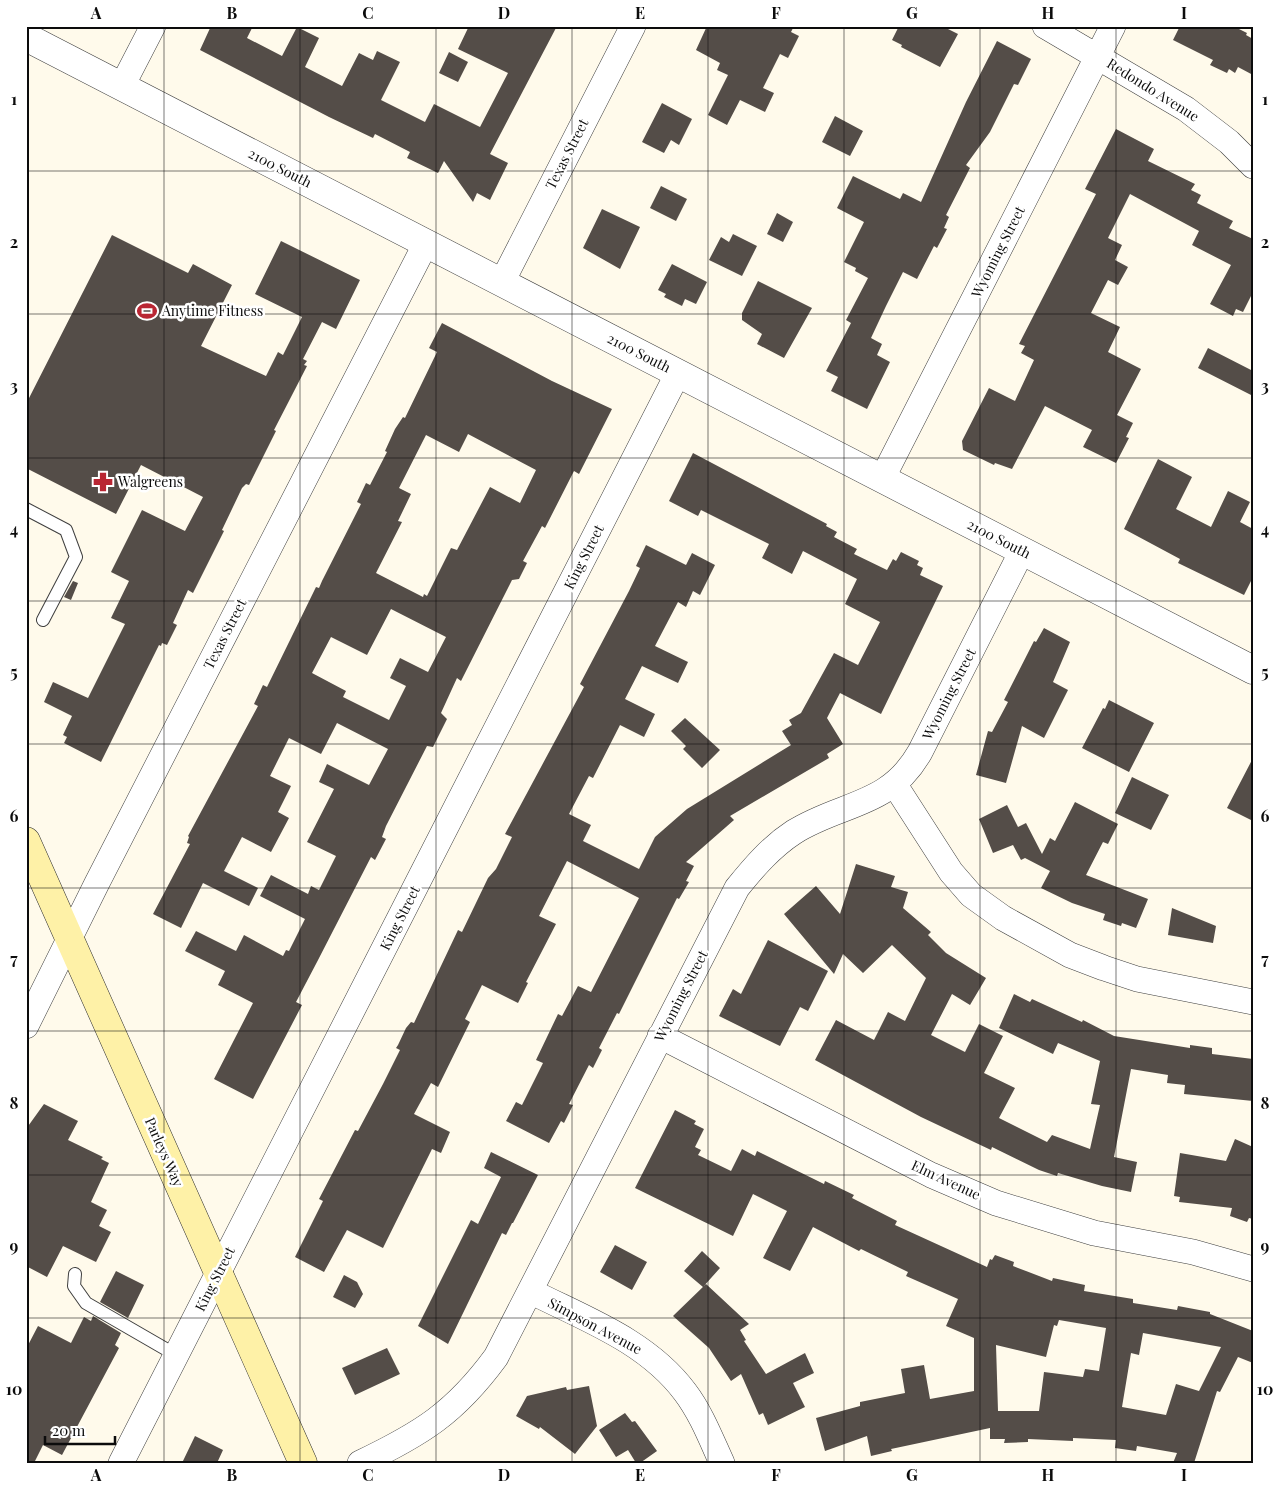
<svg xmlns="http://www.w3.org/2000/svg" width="1279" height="1489" font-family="'Playfair Display',serif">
<rect width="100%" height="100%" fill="#fffaeb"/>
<path fill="#544d48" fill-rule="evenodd" d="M 211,26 L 253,26 L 247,38 L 282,56 L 297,27 L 319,38 L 305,67 L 342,86 L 359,53 L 373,60 L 377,51 L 400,62 L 381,100 L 425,122 L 434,104 L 480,127 L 508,73 L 458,49 L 469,26 L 557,26 L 490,154 L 508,163 L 490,200 L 477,193 L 473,202 L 444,161 L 438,173 L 407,158 L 410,152 L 375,134 L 373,138 L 329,117 L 200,50 Z
M 707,26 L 794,26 L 791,32 L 799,36 L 788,58 L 780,54 L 763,88 L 774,93 L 765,112 L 740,100 L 727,125 L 708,115 L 728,75 L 717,70 L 720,63 L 696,50 Z
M 899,26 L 942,26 L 958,34 L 940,67 L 901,47 L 902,45 L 892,40 Z
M 1180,26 L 1233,26 L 1247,33 L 1246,35 L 1253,39 L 1253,75 L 1238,67 L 1235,73 L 1229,69 L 1227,73 L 1210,65 L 1213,60 L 1173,40 Z
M 997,41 L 1031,59 L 1018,85 L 1014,84 L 990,132 L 966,165 L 970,168 L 946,215 L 949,217 L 944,228 L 947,229 L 937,248 L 934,246 L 917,279 L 903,272 L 886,306 L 871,338 L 882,344 L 877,355 L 890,362 L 867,409 L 831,391 L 838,377 L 826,371 L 851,323 L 846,320 L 868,278 L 855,271 L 856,268 L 844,262 L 864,222 L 837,208 L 853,176 L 900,199 L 903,193 L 921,202 L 966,102 Z
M 449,52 L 468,62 L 458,82 L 439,73 Z
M 662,103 L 692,119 L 679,145 L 671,140 L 664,153 L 642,142 Z
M 835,116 L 863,131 L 850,156 L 822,142 Z
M 1116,129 L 1154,149 L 1148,161 L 1195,184 L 1191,190 L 1201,195 L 1197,203 L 1233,221 L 1229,228 L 1253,239 L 1253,292 L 1243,312 L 1236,309 L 1233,316 L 1210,304 L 1231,265 L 1192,245 L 1199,231 L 1130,194 L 1108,238 L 1122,245 L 1115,260 L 1128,267 L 1118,285 L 1108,280 L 1091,313 L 1120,327 L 1108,352 L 1141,369 L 1117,415 L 1133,423 L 1126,437 L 1129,438 L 1116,463 L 1083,447 L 1092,430 L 1045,406 L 1012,469 L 995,463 L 994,465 L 963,450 L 962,441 L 989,388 L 1015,401 L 1034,360 L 1021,353 L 1025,346 L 1019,344 L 1096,194 L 1085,189 Z
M 661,186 L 687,199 L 676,221 L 650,208 Z
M 602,209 L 640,227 L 620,269 L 583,248 Z
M 777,213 L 793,222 L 783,242 L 767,234 Z
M 733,234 L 757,246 L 742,276 L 709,260 L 721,237 L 729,242 Z
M 112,235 L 188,273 L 193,264 L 232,285 L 201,346 L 266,376 L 278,352 L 283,355 L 302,317 L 255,294 L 281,241 L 360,280 L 336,329 L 322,322 L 303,359 L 307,361 L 304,365 L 307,366 L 274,430 L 276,431 L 249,485 L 246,484 L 242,488 L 222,530 L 224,531 L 193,593 L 188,590 L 173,623 L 177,625 L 167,645 L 162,643 L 161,646 L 159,645 L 101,762 L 64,743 L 67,737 L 63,735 L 72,716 L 44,702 L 53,682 L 88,698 L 125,624 L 111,618 L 129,581 L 111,572 L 142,510 L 185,531 L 203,497 L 141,465 L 116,514 L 26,468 L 26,404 Z
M 672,264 L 707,282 L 696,304 L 685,299 L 682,306 L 664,297 L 666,294 L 658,290 Z
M 758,281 L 812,308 L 784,358 L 757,344 L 762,334 L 742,320 L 742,313 Z
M 442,323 L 552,381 L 612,409 L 579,474 L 574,471 L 545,528 L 542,526 L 523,561 L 527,563 L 519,579 L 512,580 L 461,681 L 457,678 L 441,713 L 447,719 L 433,747 L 427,746 L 386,826 L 382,837 L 386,839 L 375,860 L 371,857 L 317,962 L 296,1002 L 302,1005 L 253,1099 L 214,1079 L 253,1003 L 218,985 L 225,971 L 185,951 L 196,931 L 236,951 L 244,935 L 283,956 L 286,950 L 289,951 L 305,919 L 260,896 L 271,875 L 308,894 L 311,886 L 319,890 L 336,856 L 307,842 L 334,789 L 319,782 L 327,764 L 369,785 L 388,749 L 337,723 L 321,754 L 289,738 L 270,776 L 291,786 L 278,812 L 289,818 L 271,852 L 242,837 L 224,871 L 258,888 L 249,906 L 203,883 L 181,928 L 153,914 L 190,844 L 187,843 L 189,837 L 188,836 L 258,706 L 254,704 L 263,685 L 267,687 L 316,587 L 319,588 L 322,581 L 361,504 L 357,502 L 366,483 L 370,485 L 387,452 L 385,451 L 395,429 L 403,417 L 405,418 L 437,352 L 429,348 ZM 468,434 L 536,470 L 520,503 L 490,487 L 457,550 L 451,548 L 427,596 L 424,594 L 423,597 L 376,573 L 402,522 L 398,521 L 411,494 L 399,488 L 426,435 L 459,452 ZM 391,609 L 446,637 L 428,672 L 400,658 L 390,678 L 406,686 L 389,720 L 343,697 L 346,691 L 312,673 L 331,637 L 367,655 Z
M 1208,348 L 1253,371 L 1253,396 L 1198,368 Z
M 693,453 L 827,524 L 826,526 L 837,532 L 834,537 L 857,549 L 854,554 L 887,570 L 893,559 L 896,561 L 901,552 L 919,561 L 917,565 L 923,568 L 920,575 L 943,586 L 881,714 L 840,693 L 827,718 L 843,744 L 827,754 L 829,758 L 730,816 L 734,820 L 686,862 L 694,866 L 686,881 L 689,882 L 679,899 L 677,898 L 619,1014 L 617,1013 L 599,1048 L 602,1050 L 593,1068 L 589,1065 L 569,1104 L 573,1105 L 564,1123 L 561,1121 L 549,1143 L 506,1121 L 516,1102 L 522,1105 L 543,1063 L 536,1060 L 558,1014 L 562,1016 L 578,986 L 591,992 L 639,898 L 567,861 L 539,916 L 556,924 L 526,982 L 528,983 L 518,1003 L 482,985 L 465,1019 L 470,1022 L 438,1087 L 431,1083 L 414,1114 L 450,1132 L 441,1153 L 432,1149 L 383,1248 L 347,1230 L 324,1272 L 295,1257 L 323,1201 L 319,1199 L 355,1130 L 358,1131 L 383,1084 L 400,1050 L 396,1048 L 398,1045 L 406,1028 L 411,1022 L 414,1023 L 458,930 L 462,932 L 488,878 L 496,869 L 512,837 L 505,834 L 584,687 L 580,684 L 629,591 L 640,568 L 636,566 L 646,545 L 686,565 L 692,553 L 715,565 L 700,595 L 693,591 L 686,607 L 678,602 L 655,646 L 688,662 L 678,683 L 642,666 L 625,699 L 655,714 L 644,737 L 620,725 L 593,778 L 589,776 L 569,814 L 591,825 L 583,841 L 639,869 L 655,837 L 687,809 L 791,745 L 782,731 L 792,725 L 789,720 L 801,713 L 834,653 L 858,665 L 880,622 L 845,604 L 857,579 L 803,551 L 792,574 L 762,558 L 769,544 L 701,510 L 698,516 L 669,501 Z
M 1158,459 L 1192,477 L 1176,509 L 1211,527 L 1228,491 L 1250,502 L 1240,522 L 1253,529 L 1253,577 L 1244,595 L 1178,563 L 1180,559 L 1124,529 Z
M 73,581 L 78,583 L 71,600 L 64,597 Z
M 1044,628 L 1070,642 L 1053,682 L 1068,690 L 1044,738 L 1022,726 L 1006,783 L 976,775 L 988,731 L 992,732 L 1008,702 L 1004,700 L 1034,641 L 1036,642 Z
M 1109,700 L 1154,723 L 1129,772 L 1082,748 L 1103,708 L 1105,709 Z
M 685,718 L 720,750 L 702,768 L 683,749 L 686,746 L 671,731 Z
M 1253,758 L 1253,821 L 1227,808 Z
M 1132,777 L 1169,795 L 1151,830 L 1115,813 Z
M 1075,802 L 1118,824 L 1108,844 L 1103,842 L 1086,875 L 1148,899 L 1136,928 L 1122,923 L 1121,926 L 1103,920 L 1105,914 L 1072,903 L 1041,888 L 1050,871 L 1025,858 L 1021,860 L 1013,845 L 993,853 L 979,819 L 1007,805 L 1018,827 L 1026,823 L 1042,854 L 1050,838 L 1055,841 Z
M 856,864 L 895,876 L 891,887 L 908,892 L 903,908 L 931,932 L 928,935 L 946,953 L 986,978 L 970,1005 L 952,994 L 931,1035 L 965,1052 L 979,1024 L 1003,1036 L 984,1073 L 1015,1088 L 999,1118 L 1047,1142 L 1052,1135 L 1090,1149 L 1100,1105 L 1091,1104 L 1100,1061 L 1058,1043 L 1053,1054 L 999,1028 L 1014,994 L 1030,1002 L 1032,999 L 1082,1022 L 1083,1020 L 1114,1036 L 1190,1048 L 1190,1045 L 1212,1048 L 1212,1054 L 1253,1059 L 1253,1101 L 1184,1094 L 1185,1085 L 1167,1083 L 1168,1075 L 1131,1069 L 1114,1157 L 1137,1162 L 1131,1192 L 1102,1186 L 1058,1173 L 1057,1176 L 1039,1170 L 992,1147 L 991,1150 L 921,1117 L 815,1060 L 836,1020 L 874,1040 L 888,1012 L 905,1021 L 926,978 L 892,945 L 863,973 L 843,954 L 834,974 L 784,914 L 816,886 L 840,914 Z
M 1172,908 L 1216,926 L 1213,943 L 1168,935 Z
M 768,940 L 828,971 L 808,1011 L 800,1007 L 780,1046 L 719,1016 L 733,989 L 741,994 Z
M 44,1104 L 78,1121 L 68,1140 L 103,1157 L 101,1159 L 109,1163 L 91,1202 L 107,1210 L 99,1226 L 111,1232 L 96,1262 L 63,1246 L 47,1277 L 26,1266 L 26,1129 Z
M 675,1110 L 696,1121 L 694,1124 L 704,1129 L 695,1147 L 701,1150 L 698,1155 L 731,1171 L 742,1149 L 755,1156 L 757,1151 L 824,1184 L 825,1181 L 854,1195 L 852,1198 L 897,1221 L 895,1225 L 987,1267 L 990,1259 L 992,1260 L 995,1255 L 1014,1262 L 1013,1266 L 1052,1281 L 1053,1278 L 1085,1285 L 1084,1291 L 1133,1299 L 1133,1303 L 1177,1310 L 1178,1306 L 1210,1312 L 1210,1314 L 1253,1331 L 1253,1363 L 1238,1357 L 1220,1392 L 1217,1391 L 1194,1463 L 1173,1463 L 1177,1453 L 1137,1446 L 1136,1451 L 1115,1448 L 1116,1440 L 1073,1438 L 1073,1441 L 1028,1439 L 1028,1442 L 1004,1443 L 1005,1439 L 990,1439 L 990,1428 L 891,1449 L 892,1451 L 871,1456 L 867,1436 L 825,1451 L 816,1418 L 860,1406 L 860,1402 L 905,1393 L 901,1369 L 924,1365 L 930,1399 L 974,1391 L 974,1338 L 946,1326 L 958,1299 L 906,1276 L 908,1272 L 861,1249 L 859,1251 L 813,1227 L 790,1271 L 763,1258 L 787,1211 L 753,1194 L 733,1236 L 635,1188 ZM 1059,1320 L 1106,1328 L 1099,1371 L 1085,1369 L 1083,1377 L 1044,1372 L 1039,1411 L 998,1411 L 996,1345 L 1046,1357 L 1054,1325 L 1057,1326 ZM 1143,1333 L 1221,1347 L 1199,1391 L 1176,1384 L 1166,1415 L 1122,1407 L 1131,1353 L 1139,1355 Z
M 1235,1139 L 1253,1147 L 1253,1219 L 1249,1218 L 1247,1222 L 1230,1216 L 1232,1208 L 1179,1202 L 1180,1197 L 1174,1196 L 1180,1153 L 1226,1161 Z
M 491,1152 L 538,1175 L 513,1223 L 512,1223 L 506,1235 L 502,1233 L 448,1344 L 418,1326 L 471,1220 L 478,1224 L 501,1177 L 484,1168 Z
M 615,1245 L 647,1262 L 632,1290 L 600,1272 Z
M 702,1251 L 720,1268 L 703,1287 L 684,1271 Z
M 116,1271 L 144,1285 L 128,1318 L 100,1302 Z
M 344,1275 L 357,1282 L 363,1294 L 355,1308 L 333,1297 Z
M 706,1284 L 749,1324 L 740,1330 L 746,1340 L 744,1341 L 766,1374 L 805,1353 L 814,1373 L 793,1383 L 805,1407 L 768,1425 L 763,1413 L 759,1415 L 741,1374 L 731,1381 L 709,1348 L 673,1316 Z
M 93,1316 L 121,1333 L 115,1345 L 119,1348 L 62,1455 L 43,1445 L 34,1463 L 26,1463 L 26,1349 L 38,1326 L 71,1343 L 84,1317 L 91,1321 Z
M 387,1348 L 400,1374 L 355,1395 L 342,1368 Z
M 589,1386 L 597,1426 L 575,1454 L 540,1427 L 539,1429 L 516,1416 L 527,1396 L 566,1387 L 567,1390 Z
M 625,1413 L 632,1422 L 635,1421 L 657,1451 L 640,1463 L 636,1463 L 628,1450 L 616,1457 L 599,1430 Z
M 195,1436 L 223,1450 L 217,1463 L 182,1463 Z"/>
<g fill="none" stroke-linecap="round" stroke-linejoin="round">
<defs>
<path id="service" d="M 26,509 L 66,530 L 76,557 L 43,620
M 75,1274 L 74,1286 L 86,1303 L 176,1355"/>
<path id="minor" d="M 1045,26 L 1186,109 L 1229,142 L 1253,166
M 122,86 L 153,26
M 502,282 L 633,26
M 882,479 L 1113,26
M 895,785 L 951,872 L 971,895 L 1003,918 L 1070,955 L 1104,968 L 1137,979 L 1253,1002
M 26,1026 L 97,883 L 426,243
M 660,1036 L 931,1175 L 996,1203 L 1094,1233 L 1193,1252 L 1253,1269
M 530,1291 C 585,1319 647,1341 685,1392 C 701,1413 711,1439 722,1463
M 121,1463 L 678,373
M 360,1463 C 421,1434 455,1413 496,1357 L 737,888 C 754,867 771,847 794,832 C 842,802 889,807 920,752 L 1022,551"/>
<path id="tertiary" d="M 26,37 L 1253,670"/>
<path id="secondary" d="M 26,841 L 303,1463"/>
</defs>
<use href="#service" stroke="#3f3f3f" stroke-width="14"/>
<use href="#minor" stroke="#3f3f3f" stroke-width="26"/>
<use href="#tertiary" stroke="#3f3f3f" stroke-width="29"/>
<use href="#secondary" stroke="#2e2e2e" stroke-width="29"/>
<use href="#service" stroke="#fff" stroke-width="12"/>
<use href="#minor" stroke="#fff" stroke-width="25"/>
<use href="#tertiary" stroke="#fff" stroke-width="28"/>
<use href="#secondary" stroke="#fef1a7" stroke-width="28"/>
</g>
<path fill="none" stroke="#0c0c0c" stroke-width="1" stroke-opacity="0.55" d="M 164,26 L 164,1463M 300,26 L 300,1463M 436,26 L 436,1463M 572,26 L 572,1463M 708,26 L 708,1463M 844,26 L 844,1463M 980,26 L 980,1463M 1116,26 L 1116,1463M 26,171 L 1253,171M 26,314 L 1253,314M 26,458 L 1253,458M 26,601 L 1253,601M 26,744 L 1253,744M 26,888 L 1253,888M 26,1031 L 1253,1031M 26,1175 L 1253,1175M 26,1318 L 1253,1318"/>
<defs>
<symbol id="stadium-bare" viewBox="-9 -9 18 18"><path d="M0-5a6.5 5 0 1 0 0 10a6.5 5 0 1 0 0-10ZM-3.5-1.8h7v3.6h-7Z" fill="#b92633" stroke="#fff" stroke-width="2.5" paint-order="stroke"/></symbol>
<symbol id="pharmacy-bare" viewBox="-9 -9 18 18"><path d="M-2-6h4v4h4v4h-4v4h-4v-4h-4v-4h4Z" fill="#b92633" stroke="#fff" stroke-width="2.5" paint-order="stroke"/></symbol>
</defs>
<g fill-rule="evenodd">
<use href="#stadium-bare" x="133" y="297" width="28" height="28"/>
<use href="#pharmacy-bare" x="89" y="468" width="28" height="28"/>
</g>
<g text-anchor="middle" stroke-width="5" stroke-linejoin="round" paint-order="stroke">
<g font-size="14" fill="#0c0c0c" stroke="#fff">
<text transform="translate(1153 90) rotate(32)" y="5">Redondo Avenue</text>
<text transform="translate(567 154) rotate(-63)" y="5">Texas Street</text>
<text transform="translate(280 168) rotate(27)" y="5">2100 South</text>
<text transform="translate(998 252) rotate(-63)" y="5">Wyoming Street</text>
<text transform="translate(639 353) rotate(27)" y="5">2100 South</text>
<text transform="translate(999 539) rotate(27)" y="5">2100 South</text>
<text transform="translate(584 557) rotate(-63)" y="5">King Street</text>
<text transform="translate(225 634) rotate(-63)" y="5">Texas Street</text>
<text transform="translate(949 694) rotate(-63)" y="5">Wyoming Street</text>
<text transform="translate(400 918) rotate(-63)" y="5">King Street</text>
<text transform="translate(681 996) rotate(-63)" y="5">Wyoming Street</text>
<text transform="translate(164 1152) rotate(66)" y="5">Parleys Way</text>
<text transform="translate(946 1180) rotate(25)" y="5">Elm Avenue</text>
<text transform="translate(215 1279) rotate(-63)" y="5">King Street</text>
<text transform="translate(595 1326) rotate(28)" y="5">Simpson Avenue</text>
</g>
<g font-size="14" fill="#0c0c0c" stroke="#fff" text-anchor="start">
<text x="162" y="316">Anytime Fitness</text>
<text x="118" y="487">Walgreens</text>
</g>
</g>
<rect width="1279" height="1489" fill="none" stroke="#ffffff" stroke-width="55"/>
<path d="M45 1436v8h70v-8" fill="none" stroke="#0c0c0c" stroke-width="2.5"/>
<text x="52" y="1436" font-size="15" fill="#0c0c0c" stroke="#ffffff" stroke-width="4" paint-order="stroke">20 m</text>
<rect x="28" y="28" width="1224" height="1434" fill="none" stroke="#0c0c0c" stroke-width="2"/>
<g font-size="16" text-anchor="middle" font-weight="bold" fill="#0c0c0c">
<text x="96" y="19">A</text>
<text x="232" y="19">B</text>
<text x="368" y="19">C</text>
<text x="504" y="19">D</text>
<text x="640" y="19">E</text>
<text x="776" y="19">F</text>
<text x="912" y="19">G</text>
<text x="1048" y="19">H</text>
<text x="1184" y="19">I</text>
<text x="14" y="105">1</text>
<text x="1265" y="105">1</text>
<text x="14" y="248">2</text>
<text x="1265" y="248">2</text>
<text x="14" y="392">3</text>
<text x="1265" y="392">3</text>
<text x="14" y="535">4</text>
<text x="1265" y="535">4</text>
<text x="14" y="678">5</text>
<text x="1265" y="678">5</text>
<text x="14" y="822">6</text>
<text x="1265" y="822">6</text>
<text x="14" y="965">7</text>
<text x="1265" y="965">7</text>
<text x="14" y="1109">8</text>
<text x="1265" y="1109">8</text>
<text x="14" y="1252">9</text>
<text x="1265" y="1252">9</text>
<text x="14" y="1395">10</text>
<text x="1265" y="1395">10</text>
<text x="96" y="1481">A</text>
<text x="232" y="1481">B</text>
<text x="368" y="1481">C</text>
<text x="504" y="1481">D</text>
<text x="640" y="1481">E</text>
<text x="776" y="1481">F</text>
<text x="912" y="1481">G</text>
<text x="1048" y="1481">H</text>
<text x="1184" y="1481">I</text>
</g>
</svg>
